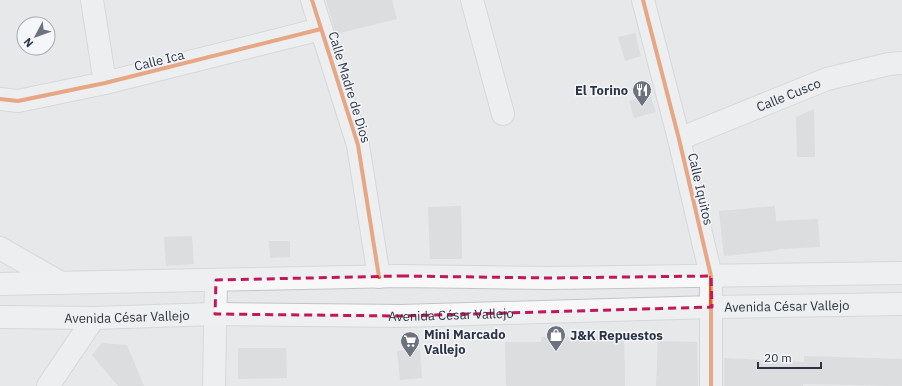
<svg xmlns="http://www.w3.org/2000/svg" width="902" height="386" font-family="'IBM Plex Sans',sans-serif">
<rect width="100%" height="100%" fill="#e6e8ea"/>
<path fill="#ced0d3" d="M 326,0 L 392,0 L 397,19 L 336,34 Z
M 635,33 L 641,56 L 625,61 L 618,37 Z
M 650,95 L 656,112 L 634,118 L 629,101 Z
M 814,109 L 815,157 L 797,157 L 796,117 Z
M 461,206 L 462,259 L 430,259 L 428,207 Z
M 775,206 L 776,221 L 818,219 L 820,247 L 779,249 L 779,250 L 724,256 L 719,211 Z
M 192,236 L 194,264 L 166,266 L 164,237 Z
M 269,241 L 290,241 L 290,257 L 270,258 Z
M 624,336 L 625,386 L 506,386 L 505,342 L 541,342 L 541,337 Z
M 658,341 L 697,342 L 698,386 L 656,386 Z
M 102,343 L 127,345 L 144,386 L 118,386 L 92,355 Z
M 238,348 L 286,348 L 287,378 L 238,379 Z
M 420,349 L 422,378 L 400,380 L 397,351 Z
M 804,356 L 902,359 L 902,386 L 803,384 L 803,386 L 724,386 L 724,358 L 804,362 Z"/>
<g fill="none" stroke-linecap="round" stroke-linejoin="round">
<defs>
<g id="minor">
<path d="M 92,0 L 105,83"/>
<path d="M 312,0 L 358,145 L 379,277"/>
<path d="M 472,0 L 503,114"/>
<path d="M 643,0 L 679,139 L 711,276 L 711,386"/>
<path d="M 0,99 L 18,101 L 105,83 L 321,29"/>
<path id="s1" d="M 679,139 L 827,79 L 889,64 L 902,63"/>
<path d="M 0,248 L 61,283"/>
<path d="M 48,386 L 94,318"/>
<path d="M 214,386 L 216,280"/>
</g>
<g id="major">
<path d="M 0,284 L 401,276 L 550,278 L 902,273"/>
<path id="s2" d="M 0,317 L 94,318 L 215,314 L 401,316 L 712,307 L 902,304"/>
</g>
</defs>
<use href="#minor" stroke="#c4c6c8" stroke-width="24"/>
<use href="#major" stroke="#c2c5c8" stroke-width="24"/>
<use href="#minor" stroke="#f5f6f7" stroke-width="22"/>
<use href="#major" stroke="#f8f8f8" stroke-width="22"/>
<defs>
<path id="cycleway" d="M 312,0 L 358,145 L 379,277
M 643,0 L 679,139 L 711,276 L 711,386
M 0,99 L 18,101 L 105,83 L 321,29"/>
</defs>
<use href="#cycleway" stroke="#f4f6f9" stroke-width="6"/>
<use href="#cycleway" stroke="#e8590c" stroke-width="4"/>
</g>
<path d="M0 0H902V386H0ZM 401,276 L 550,278 L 711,276 L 712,307 L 401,316 L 215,314 L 216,280 Z" fill="#e6e8ea" fill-opacity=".55" fill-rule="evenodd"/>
<path fill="none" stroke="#c2185b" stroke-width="3" stroke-dasharray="8 5" stroke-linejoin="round" d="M 401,276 L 550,278 L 711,276 L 712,307 L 401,316 L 215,314 L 216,280 Z"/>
<defs>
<symbol id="restaurant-pin" viewBox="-11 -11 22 30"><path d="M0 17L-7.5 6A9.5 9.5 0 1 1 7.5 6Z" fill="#6c737f" stroke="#f4f6f9"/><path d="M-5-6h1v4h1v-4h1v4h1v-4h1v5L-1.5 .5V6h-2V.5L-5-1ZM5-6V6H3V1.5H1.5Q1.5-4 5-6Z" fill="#fff"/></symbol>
<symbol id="shop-pin" viewBox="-11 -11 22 30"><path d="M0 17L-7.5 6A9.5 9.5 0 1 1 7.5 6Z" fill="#6c737f" stroke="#f4f6f9"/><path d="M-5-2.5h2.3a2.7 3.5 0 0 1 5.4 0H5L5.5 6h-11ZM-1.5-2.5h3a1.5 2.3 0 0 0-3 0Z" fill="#fff"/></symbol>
<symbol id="supermarket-pin" viewBox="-11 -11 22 30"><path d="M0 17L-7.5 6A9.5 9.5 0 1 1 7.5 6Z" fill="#6c737f" stroke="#f4f6f9"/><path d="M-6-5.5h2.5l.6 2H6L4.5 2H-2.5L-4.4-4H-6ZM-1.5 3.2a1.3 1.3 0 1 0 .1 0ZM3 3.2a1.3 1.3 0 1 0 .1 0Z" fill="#fff"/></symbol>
</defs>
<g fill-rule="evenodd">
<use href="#restaurant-pin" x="631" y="79" width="22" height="30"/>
<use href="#shop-pin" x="545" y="324" width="22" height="30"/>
<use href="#supermarket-pin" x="399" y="330" width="22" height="30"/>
</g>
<g text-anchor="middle" stroke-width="3" stroke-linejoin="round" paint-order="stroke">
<g font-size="13" fill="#2b3445" stroke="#f4f6f9">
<text transform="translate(159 60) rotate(-14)" y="5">Calle Ica</text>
<text transform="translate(350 87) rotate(73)" y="5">Calle Madre de Dios</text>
<text dy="5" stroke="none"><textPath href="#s1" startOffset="118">Calle Cusco</textPath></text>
<text transform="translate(701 189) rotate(77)" y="5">Calle Iquitos</text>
<text dy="5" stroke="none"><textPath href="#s2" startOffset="787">Avenida César Vallejo</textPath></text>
<text dy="5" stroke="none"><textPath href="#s2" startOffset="451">Avenida César Vallejo</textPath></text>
<text dy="5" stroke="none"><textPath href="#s2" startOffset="127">Avenida César Vallejo</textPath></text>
</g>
<g font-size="13" font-weight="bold" fill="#2b3445" stroke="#f4f6f9" text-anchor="start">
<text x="628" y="95" text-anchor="end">El Torino</text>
<text x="424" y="339">Mini Marcado<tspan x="424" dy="15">Vallejo</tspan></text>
<text x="570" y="340">J&amp;K Repuestos</text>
</g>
</g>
<g transform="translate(36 36) rotate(229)"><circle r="19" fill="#f4f6f9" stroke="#a4a8b1"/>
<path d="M0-3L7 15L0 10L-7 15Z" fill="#6c737f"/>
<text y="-6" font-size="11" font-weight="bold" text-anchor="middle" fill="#2b3445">N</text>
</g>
<path d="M758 362v6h63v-6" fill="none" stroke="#2b3445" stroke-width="2"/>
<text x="764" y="362" font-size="12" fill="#2b3445" stroke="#f4f6f9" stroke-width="3" paint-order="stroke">20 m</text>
</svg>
